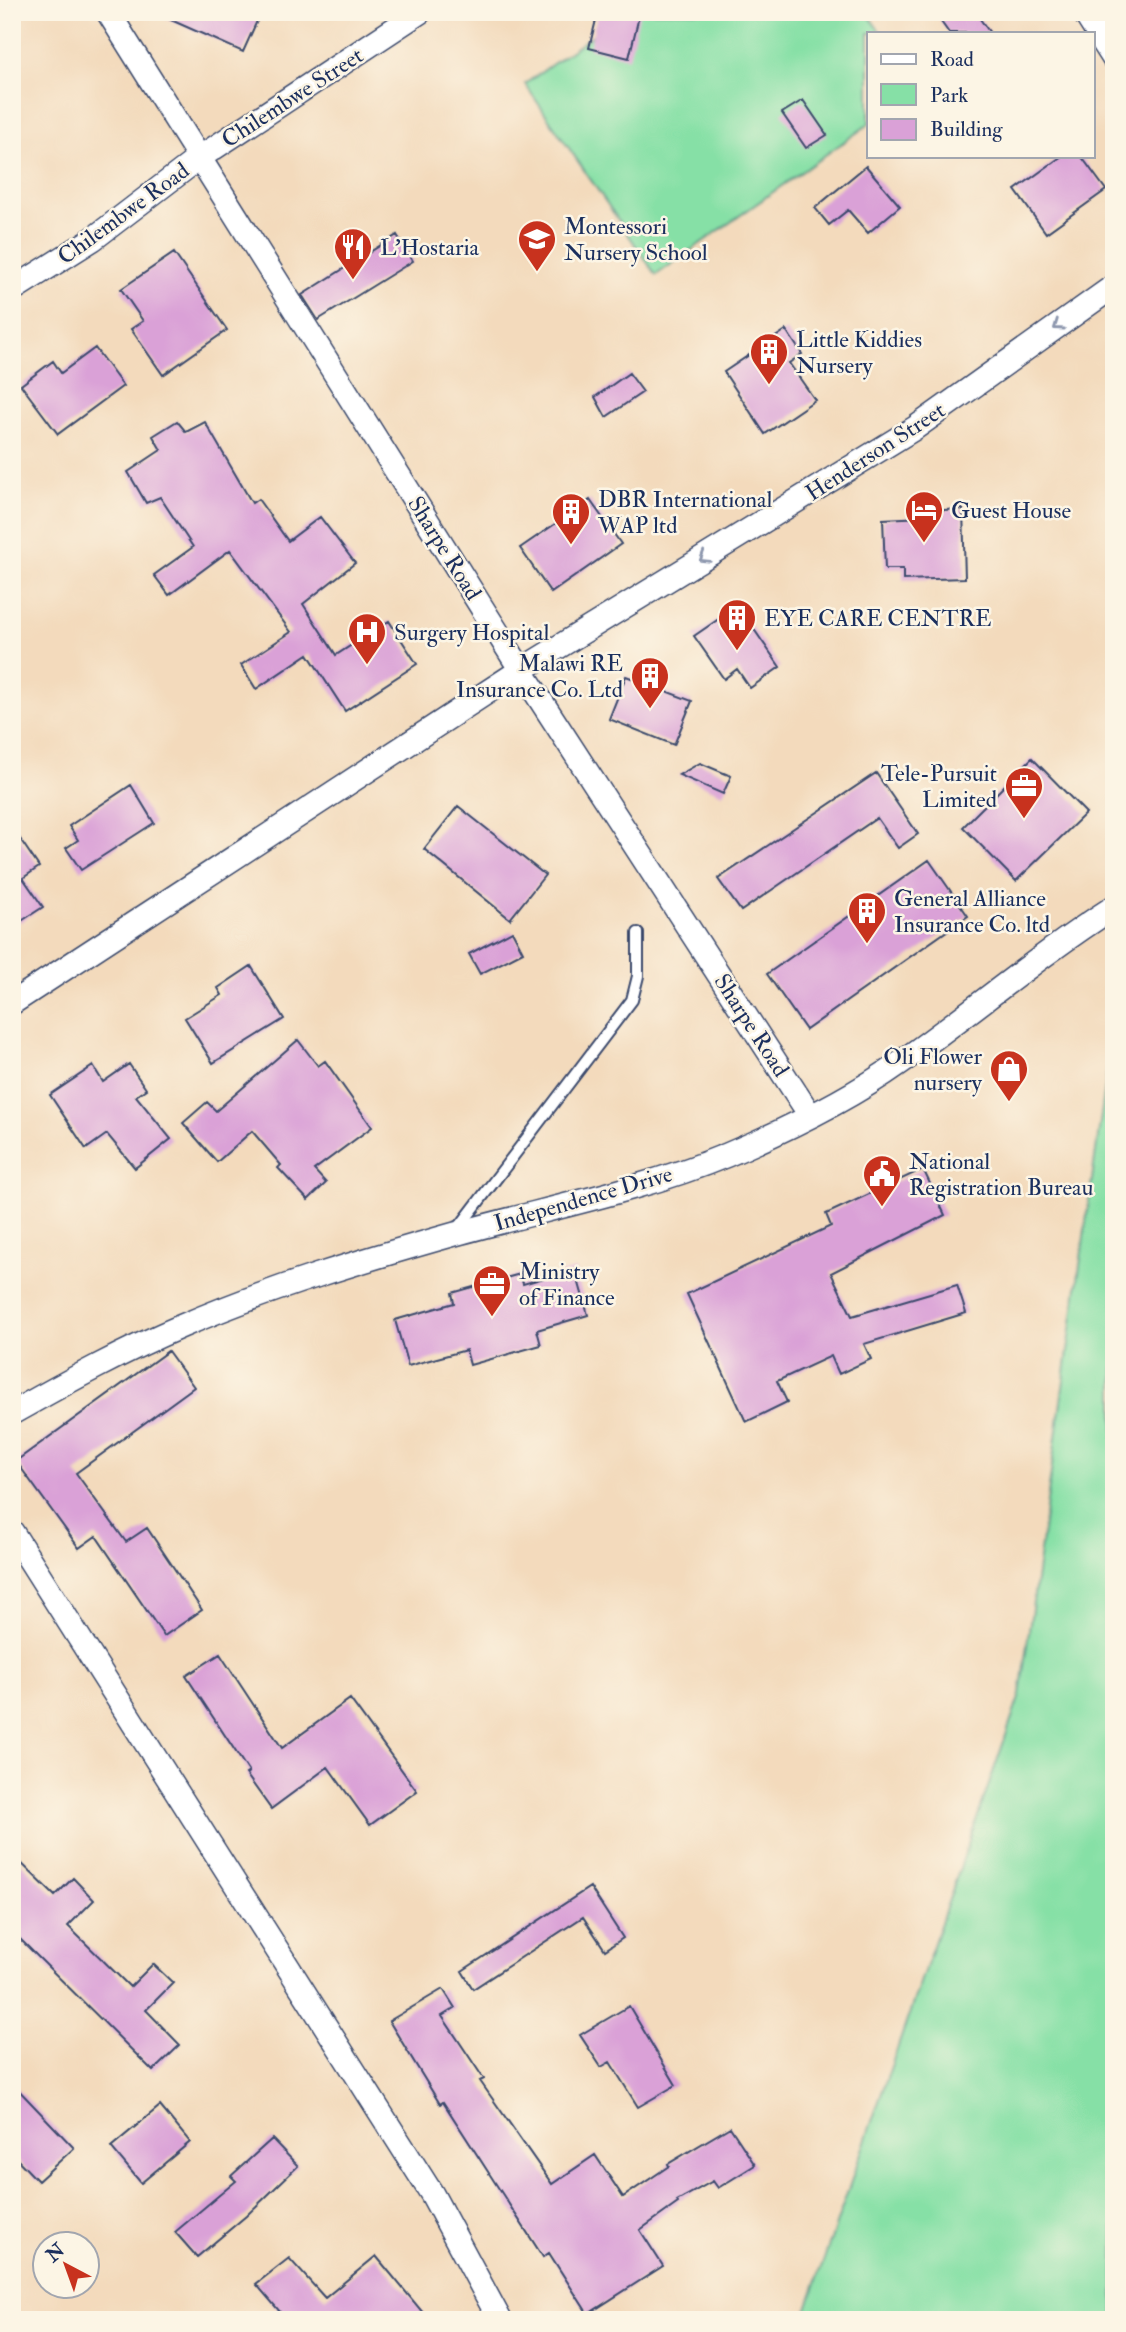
<svg xmlns="http://www.w3.org/2000/svg" width="1126" height="2332" font-family="'IM FELL Double Pica',serif">
<rect width="100%" height="100%" fill="#fcf5e5"/>
<filter id="ink" filterUnits="userSpaceOnUse"><feTurbulence type="fractalNoise" baseFrequency=".0143" numOctaves="2"/><feDisplacementMap in="SourceGraphic" scale="14" xChannelSelector="R" yChannelSelector="G"/><feConvolveMatrix kernelMatrix="1 2 1 2 8 2 1 2 1" color-interpolation-filters="sRGB"/></filter>
<filter id="wash" filterUnits="userSpaceOnUse"><feTurbulence type="fractalNoise" baseFrequency=".00686" numOctaves="4" result="noise"/><feDisplacementMap in="SourceGraphic" scale="28" xChannelSelector="R" yChannelSelector="G"/><feGaussianBlur stdDeviation="1.57" result="paint"/><feColorMatrix in="noise" values="0 0 0 0 0 0 0 0 0 0 0 0 0 0 0 0 0 1.4 0 .05"/><feComposite in="paint" operator="in"/></filter>
<g filter="url(#wash)">
<rect width="100%" height="100%" fill="#f3dabc"/>
<path fill="#86e0a6" stroke="#508882" stroke-width="2" d="M 625,12 L 866,12 L 881,33 L 869,33 L 869,124 L 656,275 L 525,84 Z
M 1114,1022 L 1114,2320 L 803,2320 L 1020,1695 Z"/>
<g id="blocks">
<path fill="#daa1d7" d="M 153,12 L 261,12 L 243,52 Z
M 598,12 L 640,12 L 629,58 L 589,48 Z
M 934,12 L 975,12 L 990,33 L 949,33 Z
M 803,100 L 827,135 L 806,148 L 782,113 Z
M 1062,156 L 1081,156 L 1106,190 L 1046,233 L 1015,190 Z
M 866,166 L 900,206 L 868,233 L 848,210 L 829,225 L 815,208 Z
M 397,235 L 413,261 L 318,320 L 302,295 Z
M 174,253 L 227,330 L 163,375 L 131,329 L 143,321 L 121,289 Z
M 786,330 L 802,354 L 789,363 L 815,400 L 765,434 L 724,372 Z
M 95,348 L 123,386 L 58,434 L 21,385 L 53,361 L 61,373 Z
M 629,373 L 643,392 L 606,417 L 595,397 Z
M 177,421 L 186,432 L 205,422 L 252,503 L 258,499 L 288,541 L 320,517 L 355,563 L 303,604 L 336,655 L 389,621 L 417,664 L 345,711 L 308,654 L 256,689 L 241,665 L 291,632 L 230,550 L 169,595 L 154,575 L 193,547 L 160,497 L 146,503 L 128,472 L 161,450 L 153,436 Z
M 590,500 L 621,544 L 551,593 L 520,548 Z
M 963,509 L 965,578 L 903,580 L 903,569 L 885,569 L 883,519 L 924,517 L 924,511 Z
M 729,612 L 742,632 L 751,625 L 780,667 L 750,688 L 737,669 L 724,679 L 694,636 Z
M 626,676 L 692,701 L 674,745 L 609,719 Z
M 1032,758 L 1086,813 L 1016,881 L 963,827 Z
M 700,763 L 731,776 L 723,794 L 679,775 Z
M 876,773 L 918,834 L 898,848 L 877,818 L 741,911 L 718,879 Z
M 131,785 L 154,823 L 81,870 L 66,848 L 78,840 L 69,826 Z
M 458,806 L 545,875 L 510,919 L 424,849 Z
M 12,827 L 39,867 L 23,878 L 43,907 L 20,922 L 12,911 Z
M 929,860 L 968,916 L 806,1030 L 767,974 Z
M 512,931 L 523,952 L 480,974 L 469,954 Z
M 251,966 L 284,1019 L 213,1063 L 185,1018 L 222,995 L 218,988 Z
M 298,1040 L 318,1066 L 325,1061 L 372,1127 L 314,1170 L 326,1183 L 308,1200 L 278,1168 L 281,1165 L 252,1131 L 217,1162 L 183,1123 L 207,1102 L 216,1111 Z
M 129,1064 L 146,1089 L 136,1096 L 171,1139 L 135,1168 L 107,1134 L 86,1149 L 50,1095 L 93,1066 L 103,1082 Z
M 923,1169 L 945,1215 L 831,1273 L 852,1316 L 957,1285 L 966,1313 L 864,1344 L 871,1359 L 839,1374 L 831,1356 L 777,1381 L 787,1402 L 746,1422 L 687,1294 L 831,1226 L 826,1214 Z
M 575,1269 L 588,1315 L 537,1330 L 541,1345 L 470,1365 L 466,1350 L 408,1366 L 395,1320 L 454,1303 L 452,1293 L 520,1274 L 523,1284 Z
M 168,1351 L 194,1387 L 76,1473 L 126,1542 L 147,1528 L 202,1610 L 164,1636 L 96,1536 L 79,1548 L 16,1461 Z
M 220,1654 L 282,1748 L 350,1699 L 417,1791 L 370,1825 L 328,1767 L 271,1809 L 246,1774 L 249,1772 L 186,1676 Z
M 12,1854 L 55,1896 L 73,1878 L 94,1900 L 68,1926 L 130,1987 L 153,1964 L 173,1983 L 146,2010 L 180,2045 L 153,2071 L 12,1931 Z
M 590,1887 L 623,1938 L 605,1950 L 583,1917 L 473,1989 L 462,1971 Z
M 443,1989 L 455,2008 L 442,2016 L 484,2079 L 480,2081 L 552,2184 L 595,2155 L 623,2197 L 669,2166 L 668,2164 L 730,2127 L 755,2165 L 718,2188 L 713,2181 L 677,2201 L 678,2203 L 640,2230 L 663,2266 L 588,2314 L 549,2253 L 543,2257 L 443,2102 L 440,2104 L 389,2021 Z
M 629,2006 L 676,2085 L 638,2107 L 610,2062 L 601,2067 L 580,2035 Z
M 12,2083 L 74,2148 L 38,2181 L 12,2154 Z
M 160,2106 L 190,2142 L 141,2183 L 111,2147 Z
M 272,2139 L 298,2166 L 246,2216 L 197,2257 L 175,2232 L 236,2181 L 231,2176 Z
M 376,2256 L 429,2320 L 287,2320 L 256,2284 L 289,2258 L 325,2298 Z"/>
</g>
</g>
<g filter="url(#ink)">
<use href="#blocks" fill-opacity="0" stroke="#3b496c" stroke-width="2"/>
<g fill="none" stroke-linecap="round" stroke-linejoin="round">
<defs>
<path id="service" d="M 457,1230 L 632,1000 L 638,976 L 638,933"/>
<path id="minor" d="M 108,12 L 521,670 L 810,1115
M 1084,12 L 1114,59
M 12,290 L 93,239 L 199,158 L 420,12
M 12,1003 L 521,670 L 915,428 L 1114,286
M 12,1413 C 67,1382 123,1351 182,1326 C 270,1288 363,1260 455,1234 C 545,1209 640,1191 727,1155 C 786,1130 848,1100 900,1063 C 972,1012 1039,955 1114,907
M 12,1532 L 432,2194 L 500,2320"/>
</defs>
<use href="#service" stroke="#3b496c" stroke-width="14"/>
<use href="#minor" stroke="#3b496c" stroke-width="26"/>
<use href="#service" stroke="#fff" stroke-width="10"/>
<use href="#minor" stroke="#fff" stroke-width="23"/>
</g>
<defs><path id="oneway-chevron" d="M-2-3.5L2.5 0L-2 3.5" fill="none" stroke-width="1.6" stroke-linecap="round" stroke-linejoin="round" transform="scale(1.75)"/></defs>
<g stroke="#8d97ae">
<use href="#oneway-chevron" transform="translate(1058 326) rotate(145)"/>
<use href="#oneway-chevron" transform="translate(704 558) rotate(148)"/>
</g>
</g>
<defs>
<symbol id="school-pin" viewBox="-11 -11 22 30"><path d="M0 17L-7.5 6A9.5 9.5 0 1 1 7.5 6Z" fill="#c8321e" stroke="#fcf5e5"/><path d="M0-5L7-2L0 1L-7-2ZM-4 1L0 2.5L4 1V4Q0 6-4 4Z" fill="#fff"/></symbol>
<symbol id="restaurant-pin" viewBox="-11 -11 22 30"><path d="M0 17L-7.5 6A9.5 9.5 0 1 1 7.5 6Z" fill="#c8321e" stroke="#fcf5e5"/><path d="M-5-6h1v4h1v-4h1v4h1v-4h1v5L-1.5 .5V6h-2V.5L-5-1ZM5-6V6H3V1.5H1.5Q1.5-4 5-6Z" fill="#fff"/></symbol>
<symbol id="building-pin" viewBox="-11 -11 22 30"><path d="M0 17L-7.5 6A9.5 9.5 0 1 1 7.5 6Z" fill="#c8321e" stroke="#fcf5e5"/><path d="M-4-6H4V6H1V3H-1V6H-4ZM-2.5-4.3h1.7v1.8h-1.7ZM.8-4.3h1.7v1.8H.8ZM-2.5-1h1.7V.8h-1.7ZM.8-1h1.7V.8H.8Z" fill="#fff"/></symbol>
<symbol id="hotel-pin" viewBox="-11 -11 22 30"><path d="M0 17L-7.5 6A9.5 9.5 0 1 1 7.5 6Z" fill="#c8321e" stroke="#fcf5e5"/><path d="M-6-4.5h1.5V1H6V5H4.5V3h-9V5H-6ZM-4 0a1.8 1.8 0 1 1 3.6 0ZM.5 0V-2.5h3Q6-2.5 6 0Z" fill="#fff"/></symbol>
<symbol id="hospital-pin" viewBox="-11 -11 22 30"><path d="M0 17L-7.5 6A9.5 9.5 0 1 1 7.5 6Z" fill="#c8321e" stroke="#fcf5e5"/><path d="M-5-5h3v3.5h4V-5h3V5h-3V1.5h-4V5h-3Z" fill="#fff"/></symbol>
<symbol id="office-pin" viewBox="-11 -11 22 30"><path d="M0 17L-7.5 6A9.5 9.5 0 1 1 7.5 6Z" fill="#c8321e" stroke="#fcf5e5"/><path d="M-6-3h4V-5.5h4V-3h4V5H-6ZM-1-4.5V-3h2v-1.5ZM-6 0V1H6V0Z" fill="#fff"/></symbol>
<symbol id="shop-pin" viewBox="-11 -11 22 30"><path d="M0 17L-7.5 6A9.5 9.5 0 1 1 7.5 6Z" fill="#c8321e" stroke="#fcf5e5"/><path d="M-5-2.5h2.3a2.7 3.5 0 0 1 5.4 0H5L5.5 6h-11ZM-1.5-2.5h3a1.5 2.3 0 0 0-3 0Z" fill="#fff"/></symbol>
<symbol id="civic-pin" viewBox="-11 -11 22 30"><path d="M0 17L-7.5 6A9.5 9.5 0 1 1 7.5 6Z" fill="#c8321e" stroke="#fcf5e5"/><path d="M-.6-6.5H3V-4.5H.6V-3L4-1V1h2V6H-6V1h2V-1L-.6-3ZM-1.2 2.5V6h2.4V2.5Z" fill="#fff"/></symbol>
</defs>
<g fill-rule="evenodd">
<use href="#school-pin" x="515" y="217" width="44" height="60"/>
<use href="#restaurant-pin" x="331" y="225" width="44" height="60"/>
<use href="#building-pin" x="747" y="330" width="44" height="60"/>
<use href="#hotel-pin" x="902" y="488" width="44" height="60"/>
<use href="#building-pin" x="549" y="490" width="44" height="60"/>
<use href="#building-pin" x="715" y="596" width="44" height="60"/>
<use href="#hospital-pin" x="345" y="610" width="44" height="60"/>
<use href="#building-pin" x="628" y="654" width="44" height="60"/>
<use href="#office-pin" x="1002" y="764" width="44" height="60"/>
<use href="#building-pin" x="845" y="889" width="44" height="60"/>
<use href="#shop-pin" x="987" y="1047" width="44" height="60"/>
<use href="#civic-pin" x="860" y="1152" width="44" height="60"/>
<use href="#office-pin" x="470" y="1262" width="44" height="60"/>
</g>
<g text-anchor="middle" stroke-width="5" stroke-linejoin="round" paint-order="stroke">
<g font-size="23" fill="#1b2f5e" stroke="#fcf5e5">
<text transform="translate(292 97) rotate(-33)" y="8">Chilembwe Street</text>
<text transform="translate(123 213) rotate(-36)" y="8">Chilembwe Road</text>
<text transform="translate(875 451) rotate(-33)" y="8">Henderson Street</text>
<text transform="translate(445 548) rotate(58)" y="8">Sharpe Road</text>
<text transform="translate(752 1025) rotate(57)" y="8">Sharpe Road</text>
<text transform="translate(583 1198) rotate(-16)" y="8">Independence Drive</text>
</g>
<g font-size="23" fill="#1b2f5e" stroke="#fcf5e5" text-anchor="start">
<text x="564" y="234">Montessori<tspan x="564" dy="26">Nursery School</tspan></text>
<text x="380" y="255">L'Hostaria</text>
<text x="796" y="347">Little Kiddies<tspan x="796" dy="26">Nursery</tspan></text>
<text x="598" y="507">DBR International<tspan x="598" dy="26">WAP ltd</tspan></text>
<text x="951" y="518">Guest House</text>
<text x="764" y="626">EYE CARE CENTRE</text>
<text x="394" y="640">Surgery Hospital</text>
<text x="623" y="671" text-anchor="end">Malawi RE<tspan x="623" dy="26">Insurance Co. Ltd</tspan></text>
<text x="997" y="781" text-anchor="end">Tele-Pursuit<tspan x="997" dy="26">Limited</tspan></text>
<text x="894" y="906">General Alliance<tspan x="894" dy="26">Insurance Co. ltd</tspan></text>
<text x="982" y="1064" text-anchor="end">Oli Flower<tspan x="982" dy="26">nursery</tspan></text>
<text x="909" y="1169">National<tspan x="909" dy="26">Registration Bureau</tspan></text>
<text x="519" y="1279">Ministry<tspan x="519" dy="26">of Finance</tspan></text>
</g>
</g>
<rect width="1126" height="2332" fill="none" stroke="#fcf5e5" stroke-width="42"/>
<rect x="867" y="32" width="228" height="126" fill="#fcf5e5" stroke="#a2a6af" stroke-width="2"/>
<rect x="881" y="54" width="35" height="10" fill="#ffffff" stroke="#a2a6af" stroke-width="2"/>
<text x="930" y="66" font-size="21" fill="#1b2f5e">Road</text>
<rect x="881" y="84" width="35" height="21" fill="#86e0a6" stroke="#a2a6af" stroke-width="2"/>
<text x="930" y="102" font-size="21" fill="#1b2f5e">Park</text>
<rect x="881" y="119" width="35" height="21" fill="#daa1d7" stroke="#a2a6af" stroke-width="2"/>
<text x="930" y="136" font-size="21" fill="#1b2f5e">Building</text>
<g transform="translate(66 2265) rotate(319)"><circle r="33" fill="#fcf5e5" stroke="#a2a6af" stroke-width="2"/>
<path d="M0-5L12 26L0 18L-12 26Z" fill="#c8321e"/>
<text y="-10" font-size="19" font-weight="bold" text-anchor="middle" fill="#1b2f5e">N</text>
</g>
</svg>
